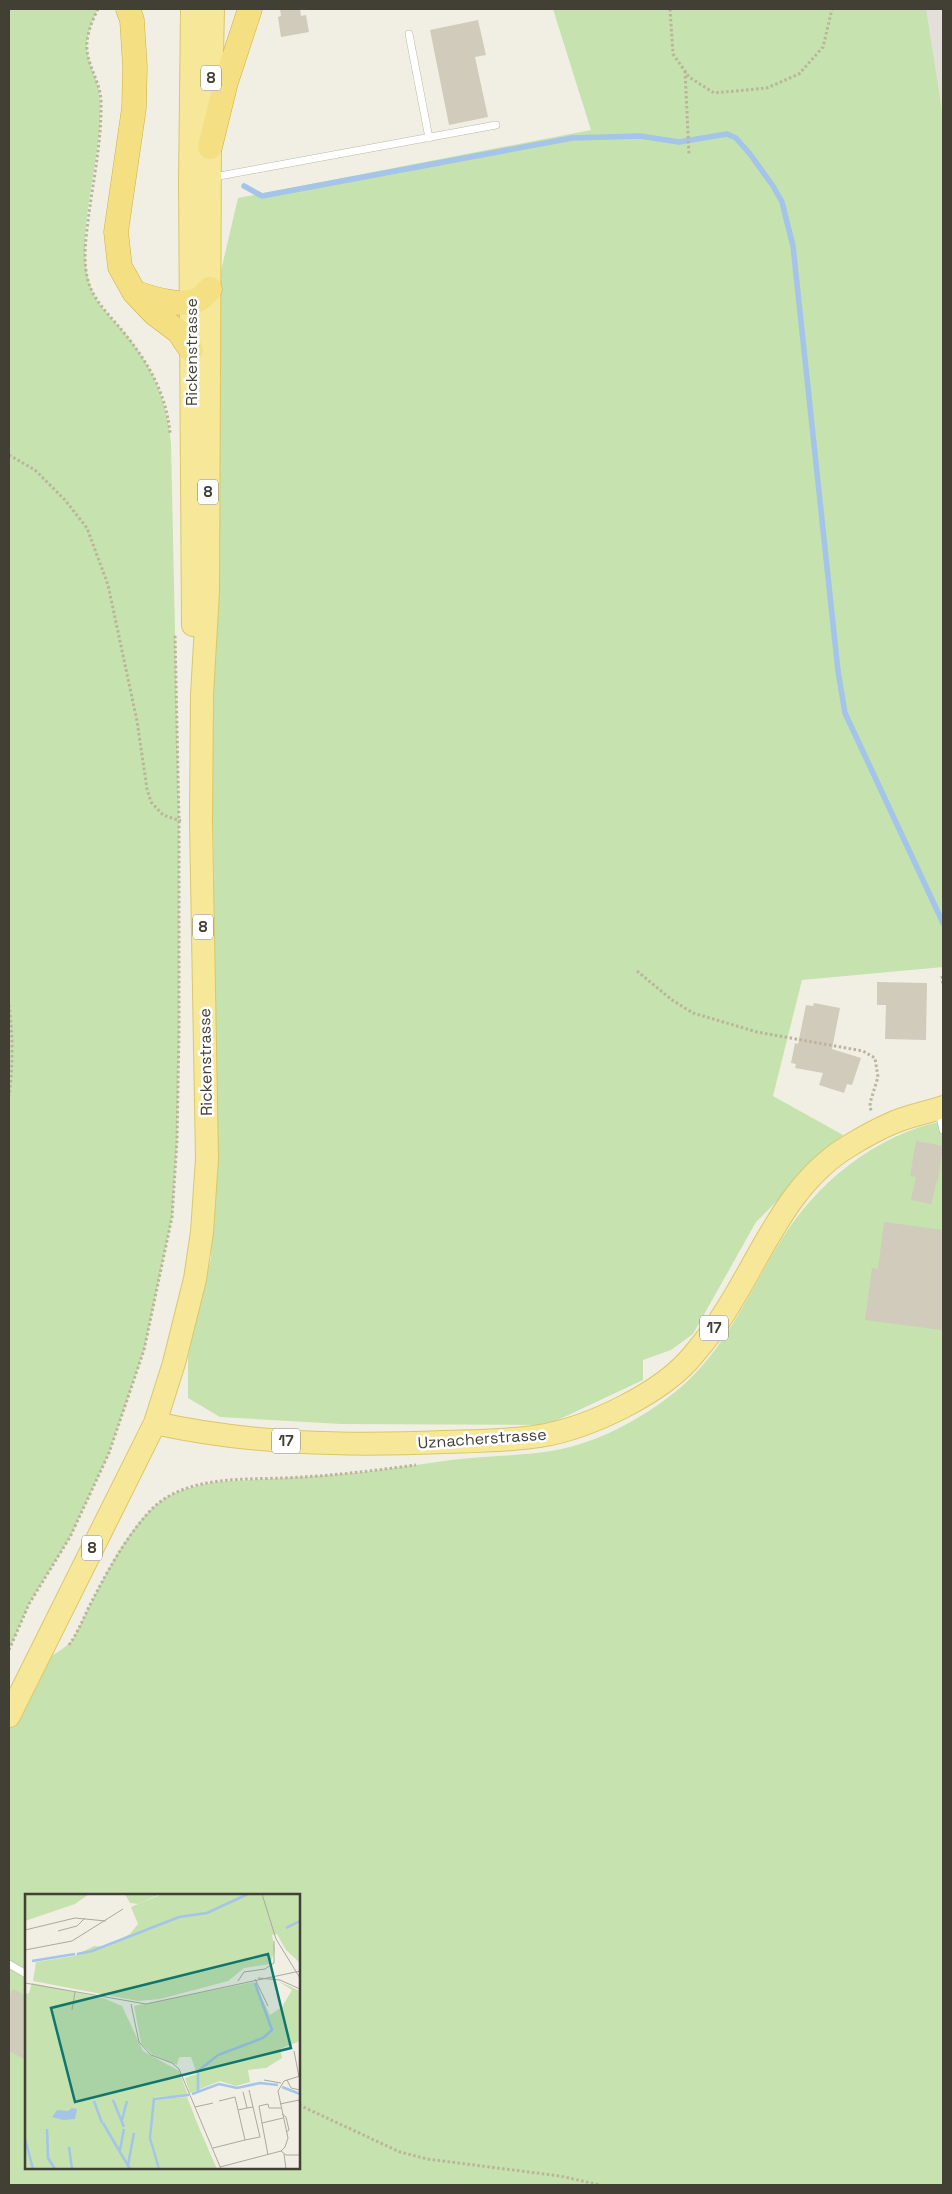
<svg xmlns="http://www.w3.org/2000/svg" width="952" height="2194" font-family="'Space Grotesk',sans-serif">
<rect width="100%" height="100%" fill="#f1efe4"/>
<path fill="#e3e0d9" d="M 925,9 L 943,9 L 943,117 Z"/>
<path fill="#c5e2af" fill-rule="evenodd" d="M 9,9 L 98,9 C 91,23 84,40 88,56 C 91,71 100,84 100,100 C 104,155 72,238 91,288 C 96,304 112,318 122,330 C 152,366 166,396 171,443 L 179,821 L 179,1031 L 177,1141 L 172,1217 L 144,1350 L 109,1453 L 70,1537 L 29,1604 L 9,1650 Z
M 553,9 L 926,9 L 943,117 L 943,967 L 802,980 L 773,1096 L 843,1135 L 756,1222 L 693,1334 L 671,1350 L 643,1360 L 643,1380 L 547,1425 L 341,1424 L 220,1417 L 188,1398 L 188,1356 L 211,1258 L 216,1080 L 212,728 L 220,275 L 238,198 L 591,130 Z
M 943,1121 L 943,2185 L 9,2185 L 9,1716 C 15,1703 21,1684 30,1673 C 41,1658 63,1653 73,1639 C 96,1596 126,1520 169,1496 C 185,1488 200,1485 217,1482 C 266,1479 316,1477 365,1472 C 394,1468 423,1464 451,1460 C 485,1456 518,1456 551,1451 C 590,1445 630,1425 662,1402 C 721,1361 744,1301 780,1242 C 816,1183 875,1135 943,1121 ZM 26,1895 L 299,1895 L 299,2168 L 26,2168 Z"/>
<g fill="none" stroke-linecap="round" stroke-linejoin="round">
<path stroke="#a4c4ea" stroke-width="5.5" d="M 244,186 L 262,196 L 572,138 L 640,136 L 679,142 L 727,134 L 736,138 L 750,154 L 773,186 L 782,202 L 793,246 L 838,671 L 845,713 L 943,923"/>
</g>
<path fill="#d1cbbb" d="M 280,9 L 300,9 L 301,16 L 306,15 L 309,32 L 281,37 L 278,17 L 281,16 Z
M 478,20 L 486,55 L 475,57 L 488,117 L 449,125 L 430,30 Z
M 877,982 L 927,983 L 926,1040 L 885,1039 L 886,1005 L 877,1005 Z
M 814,1003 L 840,1008 L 832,1049 L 861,1058 L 852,1085 L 847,1084 L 844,1093 L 819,1085 L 823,1073 L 795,1068 L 796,1064 L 791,1063 L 795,1043 L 798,1044 L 806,1005 L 813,1006 Z
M 916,1141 L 943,1146 L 938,1180 L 937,1180 L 931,1204 L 911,1200 L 916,1177 L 910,1176 Z
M 884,1222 L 943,1230 L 942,1330 L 865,1320 L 872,1268 L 878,1269 Z
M 13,1989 L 26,1996 L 26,2060 L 9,2051 L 9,1997 Z"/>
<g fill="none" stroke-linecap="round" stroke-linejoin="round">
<defs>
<path id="service" d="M 409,34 L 429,138
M 214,177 L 496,125
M 939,1112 L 943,1130
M 9,1964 L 26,1974"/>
<path id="primary" d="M 192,9 L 190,182 L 193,625
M 155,1423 C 249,1444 346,1446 443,1442 C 475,1441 508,1441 540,1436 C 589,1428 663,1393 694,1354 C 705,1341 716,1327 725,1312 C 762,1255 787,1183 849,1146 C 862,1138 876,1130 890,1124 C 906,1116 926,1113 943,1107
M 9,1716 L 155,1423 L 174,1363 L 195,1279 L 202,1232 L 207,1159 L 201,821 L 202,695 L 208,591 L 210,147 L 213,9"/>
<path id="trunk" d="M 128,9 L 132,20 L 135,67 L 134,108 L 116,232 L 120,267 L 134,292 L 155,314 L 179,332 L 191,350
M 210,147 L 226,82 L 250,9
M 136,293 C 154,299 179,307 198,300 C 202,298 206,292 210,289"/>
</defs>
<use href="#service" stroke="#bbb7a8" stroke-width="8"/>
<use href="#primary" stroke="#dac769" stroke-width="24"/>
<use href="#trunk" stroke="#d1ae3e" stroke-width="25"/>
<path stroke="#bcb49a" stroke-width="3" stroke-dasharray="2.5 2.5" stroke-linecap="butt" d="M 98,9 C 91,23 84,40 88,56 C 91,71 100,84 101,100 C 102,138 94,176 89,213 C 86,238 81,265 91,289 C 97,303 110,316 120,328 C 147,360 166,392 170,433
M 670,9 L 673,54 L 689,77 L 714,93 L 767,88 L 799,74 L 823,47 L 832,9
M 685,71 L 689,155
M 9,455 L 35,470 L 65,500 L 87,528 L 108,585 L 137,721 L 147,789 L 151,802 L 163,815 L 181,821
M 637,971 L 672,1000 L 693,1013 L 757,1032 L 863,1051 L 875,1058 L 878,1077 L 870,1103 L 871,1112
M 942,976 L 943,986
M 9,1005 C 13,1035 13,1067 9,1096
M 69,1645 C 79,1631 84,1616 92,1601 C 108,1570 126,1537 150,1511 C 186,1472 254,1481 302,1477 C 340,1475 378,1470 416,1465
M 9,1650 L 29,1604 L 70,1537 L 109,1453 L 144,1350 L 172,1217 L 177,1141 L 179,1031 L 179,821 L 175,634
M 299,2105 L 400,2152 L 427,2159 L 560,2176 L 600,2185"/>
<use href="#service" stroke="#fff" stroke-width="7"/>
<use href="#primary" stroke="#f6e898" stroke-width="22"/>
<use href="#trunk" stroke="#f4e082" stroke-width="24"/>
</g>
<g text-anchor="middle" stroke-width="5" stroke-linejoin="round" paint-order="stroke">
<g fill="#fff" stroke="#7b7972" stroke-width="1">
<rect x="201" y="65.5" width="20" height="25" rx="4"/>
<rect x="198" y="479.5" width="20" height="25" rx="4"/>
<rect x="193" y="914.5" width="20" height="25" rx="4"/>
<rect x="700" y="1315.5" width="28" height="25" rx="4"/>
<rect x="272" y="1428.5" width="28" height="25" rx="4"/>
<rect x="82" y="1535.5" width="20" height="25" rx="4"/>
</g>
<g font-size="15" font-weight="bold" fill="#423f35">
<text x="211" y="83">8</text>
<text x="208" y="497">8</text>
<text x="203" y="932">8</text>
<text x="714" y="1333">17</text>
<text x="286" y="1446">17</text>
<text x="92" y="1553">8</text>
</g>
<g font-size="16" fill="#423f35" stroke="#fff">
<text transform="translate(191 352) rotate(-90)" y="6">Rickenstrasse</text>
<text transform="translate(205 1062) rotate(-91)" y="6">Rickenstrasse</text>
<text transform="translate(482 1438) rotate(-4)" y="6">Uznacherstrasse</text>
</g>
</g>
<g transform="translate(25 1894)">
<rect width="275" height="275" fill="#f1efe4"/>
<path d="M 0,0 L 64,0 L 50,10 L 0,27 ZM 100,0 L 135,0 L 113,10 L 105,9 ZM 137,0 L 275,0 L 275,69 L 261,56 L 252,40 L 247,41 L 250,56 L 245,70 L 219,74 L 203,87 L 135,105 L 113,107 L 8,87 L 11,68 L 49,62 L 69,52 L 81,53 L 105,40 L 113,30 L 106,13 ZM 253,87 L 275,97 L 275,147 L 255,155 L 257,164 L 241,174 L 223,176 L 225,188 L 211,192 L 195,187 L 165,199 L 160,184 L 172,180 L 166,163 L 154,163 L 152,171 L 128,161 L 116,149 L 109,112 L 229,88 L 245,121 L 257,113 L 267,96 ZM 7,89 L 78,104 L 97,112 L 118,157 L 154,177 L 163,201 L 129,203 L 124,244 L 133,275 L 0,275 L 0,100 L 4,99 ZM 162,203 L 175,236 L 192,275 L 135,275 L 126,244 L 130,205 Z" fill="#c5e2af"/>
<path d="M 47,214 L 52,215 L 50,225 L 38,226 L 27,223 L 32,216 L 43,217 Z" fill="#a4c4ea"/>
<path fill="none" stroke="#a4c4ea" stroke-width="2.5" d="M 261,34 L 275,27M 52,60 L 67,57 L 154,23 L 182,19 L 223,0M 7,67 L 50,60M 257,193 L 275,200M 173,198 L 173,177 L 193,161 L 238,144 L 247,136 L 230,89M 167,200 L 194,190 L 212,194 L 235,189 L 253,191M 88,206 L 99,233M 69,207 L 77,229M 97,226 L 102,207M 78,229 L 105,275M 22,235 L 23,264 L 30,275M 0,245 L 8,275M 44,253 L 47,275M 95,256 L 99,235M 103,271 L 109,239M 134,275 L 125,244 L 129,205 L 164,201"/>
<path fill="none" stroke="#aba99e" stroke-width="1" d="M 237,0 L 251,45 L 275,84M 0,36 L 50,24 L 81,27M 33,37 L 52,32 L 60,24M 0,56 L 47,47 L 98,15M 233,84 L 255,86 L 275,95M 230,85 L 243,112M 213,87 L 219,78 L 240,75 L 249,69 L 249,47M 0,89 L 121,110 L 275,77M 106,110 L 114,148 L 126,161 L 147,169 L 154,175 L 196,275M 47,116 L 50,98M 269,157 L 274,183M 142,186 L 156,180M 239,186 L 256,189M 262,186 L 266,194 L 275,196M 255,210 L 274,206 L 275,211M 170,213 L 188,209M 222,214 L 228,213 L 224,196M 256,214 L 244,214 L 243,210 L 234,212 L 237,229 L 258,224M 213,216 L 222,214 L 218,198M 257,220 L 261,223 L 264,236 L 261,238M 237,229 L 243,261M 220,246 L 235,243 L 228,213M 188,254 L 220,246 L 210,203 L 194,207M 256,257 L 261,261 L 275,261M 259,260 L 261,275M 195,273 L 256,257 L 260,253 L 263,244 L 253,197 L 259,187 L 275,182"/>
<path fill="#0f766e" fill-opacity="0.15" stroke="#0f766e" stroke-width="2.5" d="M 243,60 L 266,154 L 50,208 L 26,114 Z"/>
<rect width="275" height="275" fill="none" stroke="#423f35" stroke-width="2.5"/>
</g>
<rect width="952" height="2194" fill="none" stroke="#423f35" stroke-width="20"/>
</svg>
